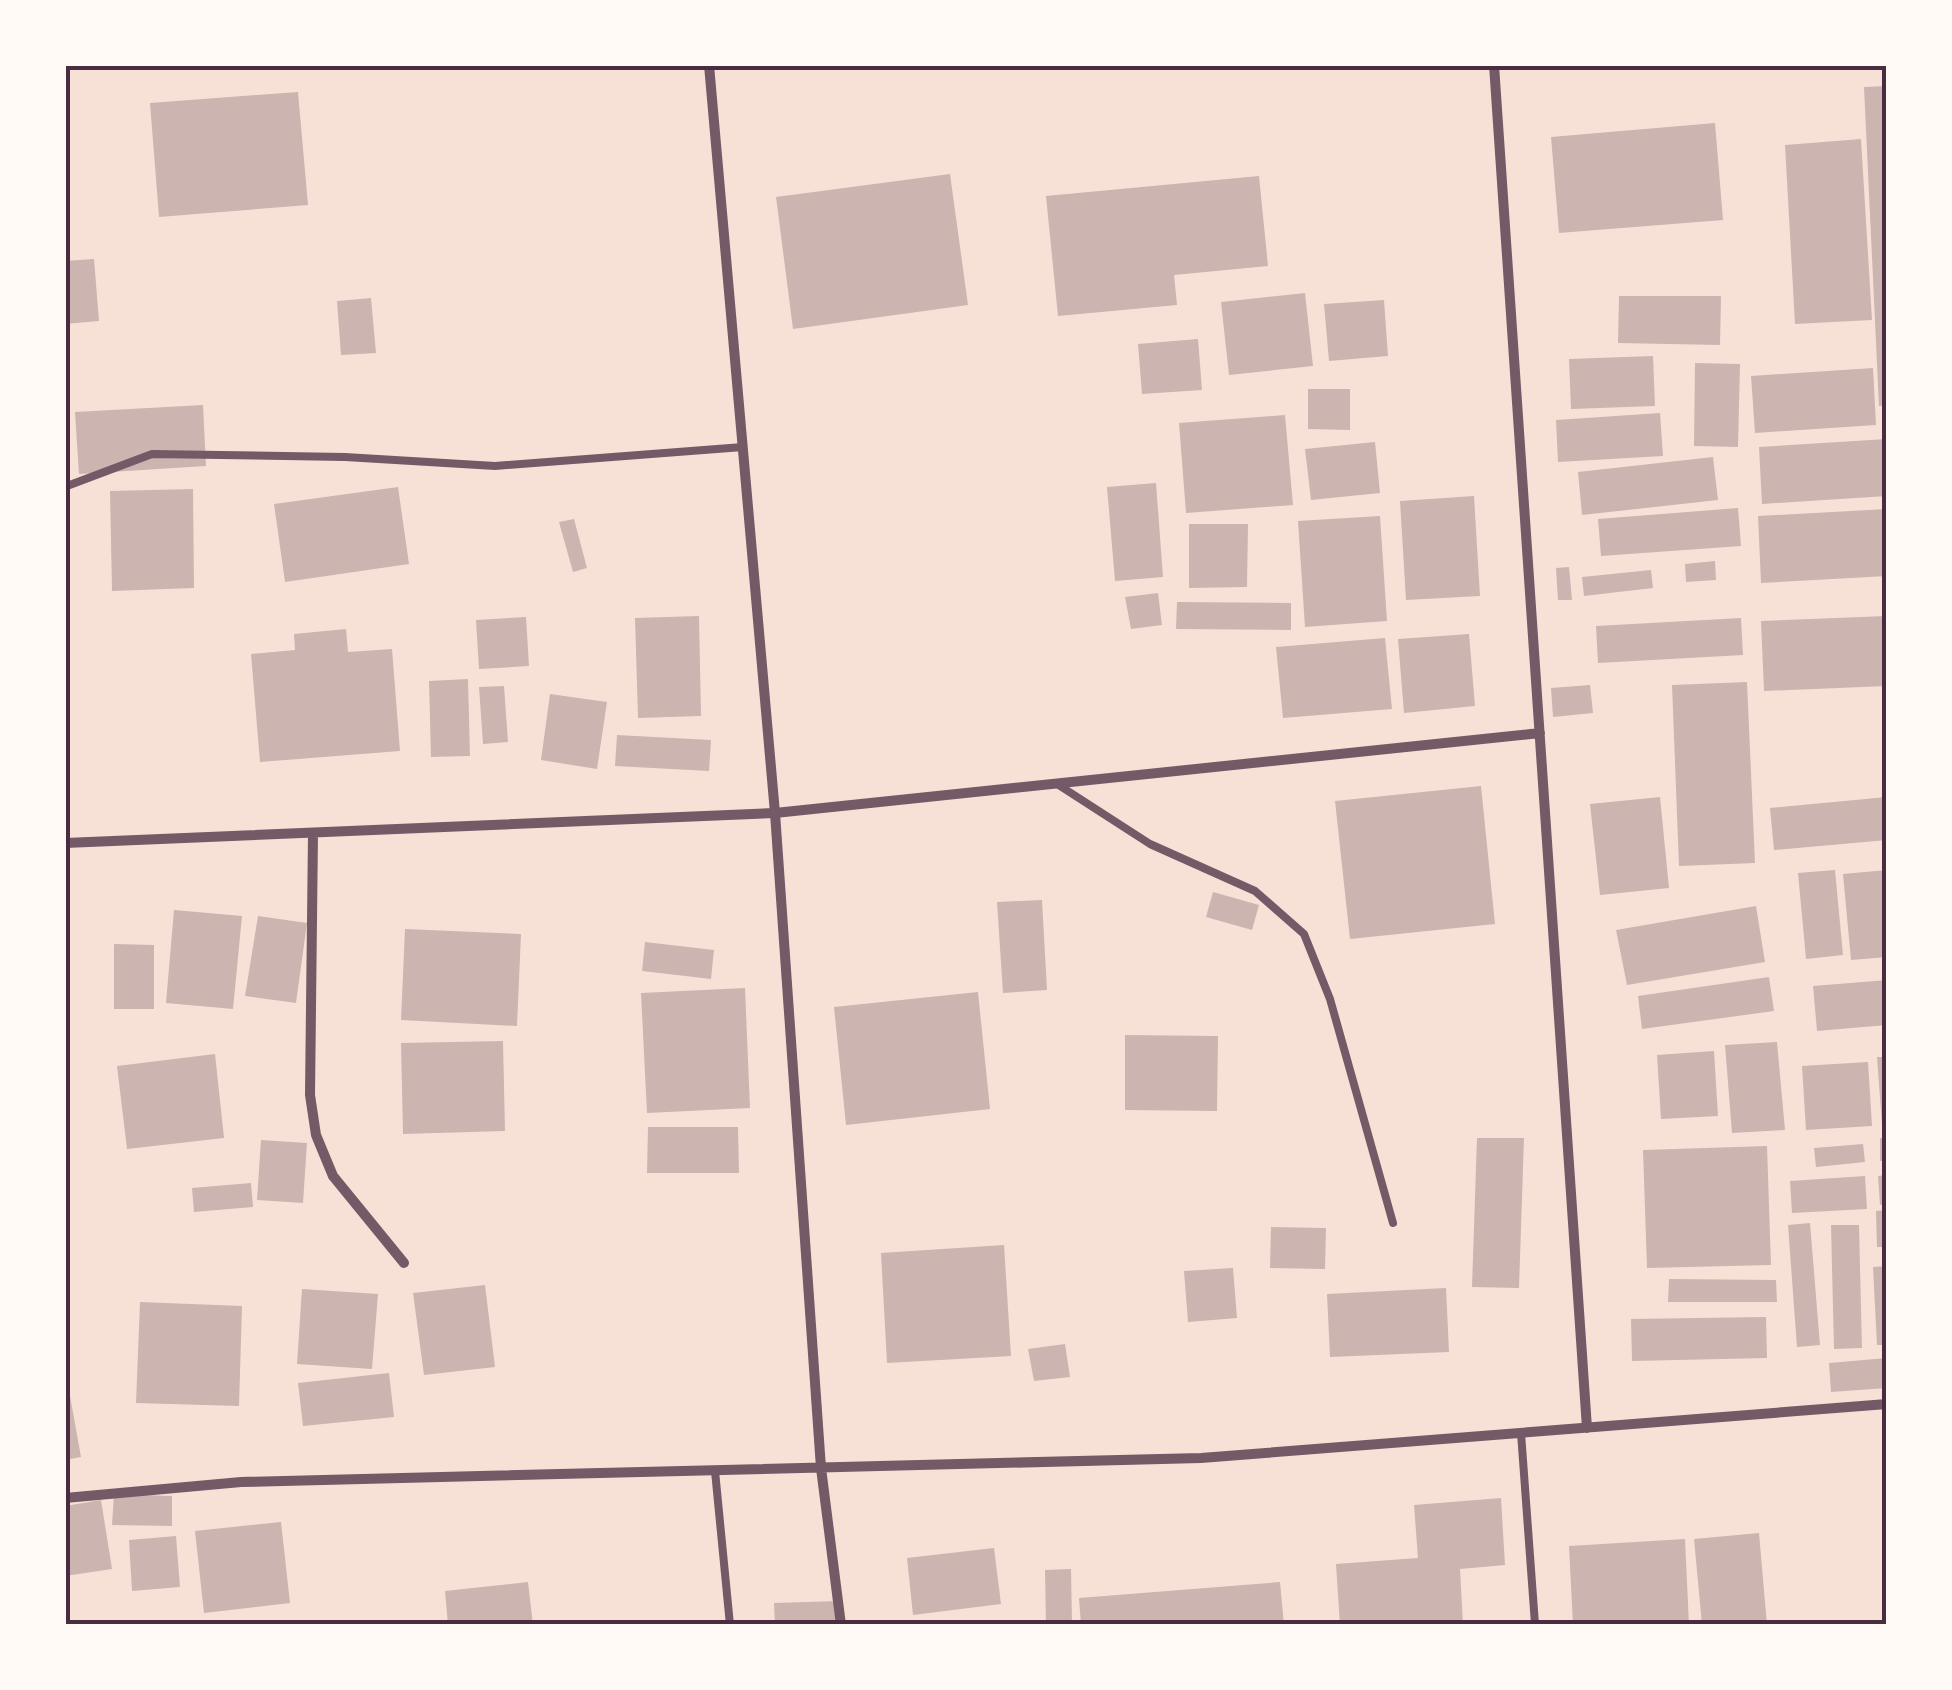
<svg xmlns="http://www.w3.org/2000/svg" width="1952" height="1690" font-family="'Alegreya Sans',sans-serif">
<rect width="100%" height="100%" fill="#f7e1d7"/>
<path fill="#ccb4b1" d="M 1887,86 L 1887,405 L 1879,406 L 1864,87 Z
M 298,92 L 308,205 L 159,217 L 150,103 Z
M 1715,123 L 1723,220 L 1559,233 L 1551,137 Z
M 1861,139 L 1872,320 L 1795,324 L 1785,145 Z
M 950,174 L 968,305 L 793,329 L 776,197 Z
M 1259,176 L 1268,266 L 1174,275 L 1177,305 L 1058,316 L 1046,196 Z
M 94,259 L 99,321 L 65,324 L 65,261 Z
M 1305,293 L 1313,366 L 1229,375 L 1221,302 Z
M 1619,296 L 1721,296 L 1720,345 L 1618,343 Z
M 371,298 L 376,353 L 341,355 L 337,301 Z
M 1384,300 L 1388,356 L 1329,361 L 1324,304 Z
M 1198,339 L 1202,390 L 1142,394 L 1138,344 Z
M 1653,356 L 1655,406 L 1571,409 L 1569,359 Z
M 1695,363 L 1740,364 L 1738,447 L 1694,446 Z
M 1873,368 L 1876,425 L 1755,433 L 1751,376 Z
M 1308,389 L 1350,389 L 1350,430 L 1308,429 Z
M 203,405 L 206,466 L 79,474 L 75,412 Z
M 1660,413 L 1663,456 L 1558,462 L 1556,420 Z
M 1285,415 L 1293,505 L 1186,513 L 1179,423 Z
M 1887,439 L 1887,496 L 1762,504 L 1759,447 Z
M 1375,442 L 1380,493 L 1311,500 L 1305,449 Z
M 1713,457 L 1718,500 L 1582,515 L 1578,472 Z
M 1156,483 L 1163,577 L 1115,581 L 1107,487 Z
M 398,487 L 409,564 L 285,582 L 274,504 Z
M 193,489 L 194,588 L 112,591 L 110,491 Z
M 1474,496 L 1480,596 L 1406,600 L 1400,501 Z
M 1738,508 L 1741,546 L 1601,556 L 1598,519 Z
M 1887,509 L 1887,576 L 1761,583 L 1758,516 Z
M 1380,516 L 1387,621 L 1305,627 L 1298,521 Z
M 574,519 L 587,568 L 573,572 L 559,522 Z
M 1189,524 L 1248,524 L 1247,587 L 1189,588 Z
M 1715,561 L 1716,580 L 1686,582 L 1685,564 Z
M 1569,567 L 1572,600 L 1558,600 L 1556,568 Z
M 1651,570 L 1653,588 L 1584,596 L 1582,577 Z
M 1158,593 L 1162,625 L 1131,629 L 1125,597 Z
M 1177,602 L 1291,603 L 1291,630 L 1176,629 Z
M 699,616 L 701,716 L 638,718 L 635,618 Z
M 1887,616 L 1887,686 L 1764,691 L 1761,621 Z
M 526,617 L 529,666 L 479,669 L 476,620 Z
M 1741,618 L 1743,655 L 1598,663 L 1596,626 Z
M 346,629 L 348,652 L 392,649 L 400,751 L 260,762 L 251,654 L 295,650 L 294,634 Z
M 1469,634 L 1475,706 L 1404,713 L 1398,639 Z
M 1385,638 L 1392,709 L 1283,718 L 1276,647 Z
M 468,679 L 470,756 L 431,757 L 429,681 Z
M 1747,682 L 1755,863 L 1679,866 L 1672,685 Z
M 1590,685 L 1593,713 L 1553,717 L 1551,688 Z
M 504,686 L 508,742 L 483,744 L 479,687 Z
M 550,694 L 607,702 L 597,769 L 541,760 Z
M 617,735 L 711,740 L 709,771 L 615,766 Z
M 1481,786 L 1495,924 L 1350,939 L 1335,801 Z
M 1660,797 L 1669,888 L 1600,895 L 1590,804 Z
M 1887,797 L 1887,840 L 1774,850 L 1770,808 Z
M 1835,870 L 1843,955 L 1806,959 L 1798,873 Z
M 1887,870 L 1887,957 L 1851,960 L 1843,874 Z
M 1213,892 L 1259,905 L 1252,930 L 1206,917 Z
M 1042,900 L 1047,990 L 1003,993 L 997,902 Z
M 1756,906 L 1765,962 L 1627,985 L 1616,930 Z
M 174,910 L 242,916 L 233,1009 L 166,1003 Z
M 258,916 L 307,923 L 296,1003 L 245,996 Z
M 405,929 L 521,934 L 517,1026 L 401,1020 Z
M 645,942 L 714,950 L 711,979 L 642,971 Z
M 114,944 L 154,945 L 154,1009 L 114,1009 Z
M 1769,977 L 1774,1011 L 1642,1029 L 1638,996 Z
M 1887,980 L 1887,1025 L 1817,1031 L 1813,986 Z
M 745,988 L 750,1108 L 647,1113 L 641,993 Z
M 978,992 L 990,1109 L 846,1125 L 834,1007 Z
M 1125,1035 L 1218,1036 L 1217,1111 L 1125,1110 Z
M 503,1041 L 505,1131 L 403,1134 L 401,1043 Z
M 1777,1042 L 1785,1130 L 1732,1133 L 1725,1045 Z
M 1714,1051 L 1718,1116 L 1661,1119 L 1657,1055 Z
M 215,1054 L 224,1138 L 127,1149 L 117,1066 Z
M 1877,1057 L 1887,1057 L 1887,1125 L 1882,1125 Z
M 1868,1062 L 1872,1126 L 1806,1130 L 1802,1066 Z
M 648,1127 L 738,1127 L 739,1173 L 647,1173 Z
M 1477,1138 L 1524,1138 L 1519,1288 L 1472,1287 Z
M 1880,1138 L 1887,1138 L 1887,1160 L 1880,1161 Z
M 261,1140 L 307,1143 L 303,1203 L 257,1200 Z
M 1863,1144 L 1865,1162 L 1816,1167 L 1814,1148 Z
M 1767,1146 L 1771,1265 L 1647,1268 L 1643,1150 Z
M 1887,1175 L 1887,1204 L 1880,1205 L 1878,1176 Z
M 1865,1176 L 1867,1209 L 1792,1213 L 1790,1181 Z
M 251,1183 L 253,1207 L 194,1212 L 192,1188 Z
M 1887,1210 L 1887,1247 L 1877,1247 L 1876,1211 Z
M 1810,1223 L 1820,1345 L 1797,1347 L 1788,1225 Z
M 1831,1225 L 1859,1225 L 1862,1348 L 1834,1349 Z
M 1271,1227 L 1326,1228 L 1325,1269 L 1270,1268 Z
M 1004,1245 L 1011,1356 L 887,1363 L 881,1253 Z
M 1887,1266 L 1887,1345 L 1877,1345 L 1873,1267 Z
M 1233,1268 L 1237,1318 L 1188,1322 L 1184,1271 Z
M 1669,1279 L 1776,1280 L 1777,1302 L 1668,1302 Z
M 485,1285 L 495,1367 L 424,1375 L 413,1293 Z
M 1446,1288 L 1449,1352 L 1330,1357 L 1327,1294 Z
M 302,1289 L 378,1294 L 372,1369 L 297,1364 Z
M 140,1302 L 242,1306 L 239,1406 L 136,1403 Z
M 1766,1317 L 1767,1358 L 1632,1361 L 1631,1319 Z
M 1065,1344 L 1070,1377 L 1034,1381 L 1028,1349 Z
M 1887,1358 L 1887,1388 L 1831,1392 L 1829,1363 Z
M 65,1368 L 81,1457 L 65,1460 Z
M 389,1373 L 394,1417 L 303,1426 L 298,1383 Z
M 114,1494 L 172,1496 L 172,1526 L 112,1525 Z
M 1501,1498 L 1505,1565 L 1460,1569 L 1463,1625 L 1340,1625 L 1336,1564 L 1418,1558 L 1414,1505 Z
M 101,1500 L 112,1569 L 65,1576 L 65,1506 Z
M 281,1522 L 290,1603 L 204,1613 L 195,1531 Z
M 1759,1533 L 1767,1625 L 1702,1625 L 1694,1539 Z
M 176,1536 L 180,1587 L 132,1591 L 129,1540 Z
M 1685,1539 L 1689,1625 L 1573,1625 L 1569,1546 Z
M 994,1548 L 1001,1604 L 913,1615 L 907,1558 Z
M 1071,1569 L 1072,1625 L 1046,1625 L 1045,1570 Z
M 528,1582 L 533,1625 L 448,1625 L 445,1591 Z
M 1280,1582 L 1284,1625 L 1081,1625 L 1079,1598 Z
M 839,1601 L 839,1625 L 775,1625 L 774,1603 Z"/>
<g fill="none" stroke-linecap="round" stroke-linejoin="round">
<path stroke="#755966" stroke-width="8" d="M 65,490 L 67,486 L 152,454 L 345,457 L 495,466 L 743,447
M 1057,784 L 1150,844 L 1255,891 L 1304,934 L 1330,999 L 1393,1223
M 1521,1433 L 1535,1624
M 715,1471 L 730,1625"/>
<path stroke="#755966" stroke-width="10" d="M 709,65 L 775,813 L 821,1468 L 841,1625
M 1494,65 L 1587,1428
M 313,833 L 310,1095 L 316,1135 L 333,1176 L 404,1263
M 65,843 L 775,813 L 1540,733
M 65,1498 L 241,1482 L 1201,1458 L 1887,1404"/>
</g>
<rect width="1952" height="1690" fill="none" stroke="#fffaf5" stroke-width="135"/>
<rect x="68" y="68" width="1816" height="1554" fill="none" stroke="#4a2c40" stroke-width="4"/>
</svg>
